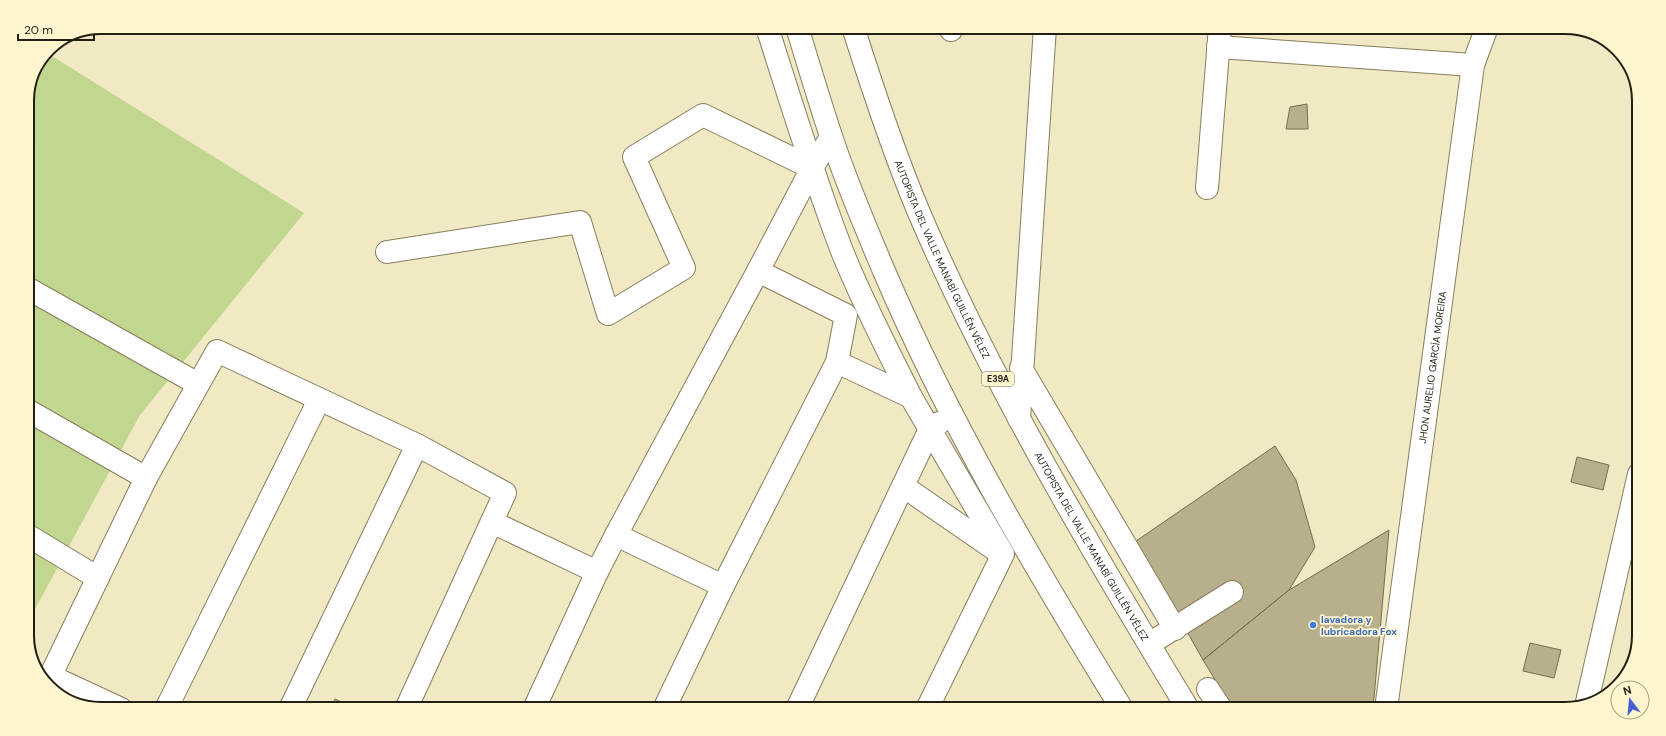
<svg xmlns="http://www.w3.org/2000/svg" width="1666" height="736" font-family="'DM Sans',sans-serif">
<rect width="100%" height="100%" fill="#f1e9c4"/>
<path fill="#c1d68e" d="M 47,53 L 304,213 L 140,415 L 27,624 L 27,96 Z"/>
<path fill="#b8b08d" stroke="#766f4d" d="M 1307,104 L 1308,129 L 1286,129 L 1290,107 Z
M 1275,446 L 1296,480 L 1315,547 L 1289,590 L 1203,660 L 1136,541 Z
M 1577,457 L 1609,465 L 1603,490 L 1571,482 Z
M 1389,530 L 1373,709 L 1233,709 L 1203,660 L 1289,590 Z
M 1639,622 L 1639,635 L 1638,639 L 1634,638 Z
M 1530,643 L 1561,650 L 1554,678 L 1523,671 Z
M 1629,655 L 1635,656 L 1633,664 L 1624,676 L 1622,675 Z
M 335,699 L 356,709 L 330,709 Z"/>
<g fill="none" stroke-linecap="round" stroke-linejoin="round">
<defs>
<g id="minor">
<path d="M 767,27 C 791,102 814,178 842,251 C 862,301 887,349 911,397"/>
<path d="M 951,30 L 951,27"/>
<path d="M 1218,47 L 1473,65"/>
<path d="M 1207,188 L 1220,27"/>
<path d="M 387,252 L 580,222 L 608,314 L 684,268 L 634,157 L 703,115 L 812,168"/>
<path d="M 27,288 L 198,384"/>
<path d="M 837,362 L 911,397 L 1003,554 L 927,709"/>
<path d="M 1021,368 L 1175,629"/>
<path d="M 27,410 L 146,478"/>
<path d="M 1019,419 L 1045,27"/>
<path d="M 903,486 L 997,551"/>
<path d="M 492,522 L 597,572"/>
<path d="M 27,535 L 98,578"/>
<path d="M 616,535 L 723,586"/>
<path d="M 1149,644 L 1232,592"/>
<path d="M 50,676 L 121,709"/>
<path d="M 47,683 L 146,478 L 217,351 L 417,445 L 505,493 L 406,709"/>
<path d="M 1208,689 L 1221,709"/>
<path d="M 1587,702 L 1639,474"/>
<path d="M 166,709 L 319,400"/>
<path d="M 290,709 L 417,445"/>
<path d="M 534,709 L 597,572 L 616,535 L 758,271 L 812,168 L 831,137"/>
<path d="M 664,709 L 723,586 L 837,362 L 846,315 L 758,271"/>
<path d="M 797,709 L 930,429 L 939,423"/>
<path id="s1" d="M 1386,709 L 1473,65 L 1487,27"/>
</g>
<g id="major">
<path d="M 797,27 C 808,63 819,100 831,136 C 846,182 865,226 884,271 C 949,423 1035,568 1122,709"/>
<path id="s2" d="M 853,27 C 873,90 894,154 920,215 C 994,387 1091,549 1188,709"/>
</g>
</defs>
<use href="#minor" stroke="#867e5c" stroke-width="24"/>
<use href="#major" stroke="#867e5c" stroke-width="24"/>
<use href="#minor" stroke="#fff" stroke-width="22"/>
<use href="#major" stroke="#fff" stroke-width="22"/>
</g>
<circle fill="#3f7fe0" stroke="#fff6d0" stroke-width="1.5" cx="1313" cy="625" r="4"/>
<g text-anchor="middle" stroke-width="3.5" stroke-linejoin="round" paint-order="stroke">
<rect fill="#fff6d0" stroke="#64604a" stroke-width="1" x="982" y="372" width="32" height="14" rx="3"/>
<g font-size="9" font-weight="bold" fill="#221f11">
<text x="998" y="382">E39A</text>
</g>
<g font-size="10" fill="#221f11" stroke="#fff6d0">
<text dy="4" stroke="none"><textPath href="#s2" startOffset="249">AUTOPISTA DEL VALLE MANABÍ GUILLÉN VÉLEZ</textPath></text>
<text dy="4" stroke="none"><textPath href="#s1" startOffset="345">JHON AURELIO GARCÍA MOREIRA</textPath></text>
<text dy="4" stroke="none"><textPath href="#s2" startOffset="573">AUTOPISTA DEL VALLE MANABÍ GUILLÉN VÉLEZ</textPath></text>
</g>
<g font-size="10" font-weight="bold" fill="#366cbe" stroke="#fff6d0" text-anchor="start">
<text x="1321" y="623">lavadora y<tspan x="1321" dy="12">lubricadora Fox</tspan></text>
</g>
</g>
<path d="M0 0H1666V736H0ZM101 34H1565A67 67 0 0 1 1632 101V635A67 67 0 0 1 1565 702H101A67 67 0 0 1 34 635V101A67 67 0 0 1 101 34Z" fill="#fff6d0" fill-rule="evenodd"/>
<path fill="none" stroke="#221f11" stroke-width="2" d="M101 34H1565A67 67 0 0 1 1632 101V635A67 67 0 0 1 1565 702H101A67 67 0 0 1 34 635V101A67 67 0 0 1 101 34Z"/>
<g transform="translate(1630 700) rotate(344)"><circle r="19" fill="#fff6d0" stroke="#a7a084"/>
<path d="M0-3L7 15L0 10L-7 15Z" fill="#465fd3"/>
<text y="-6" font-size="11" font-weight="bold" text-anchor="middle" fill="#221f11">N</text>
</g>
<path d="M18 34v6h76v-6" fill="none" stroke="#221f11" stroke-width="2"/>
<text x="24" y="34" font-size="12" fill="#221f11" stroke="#fff6d0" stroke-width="3" paint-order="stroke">20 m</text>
</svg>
